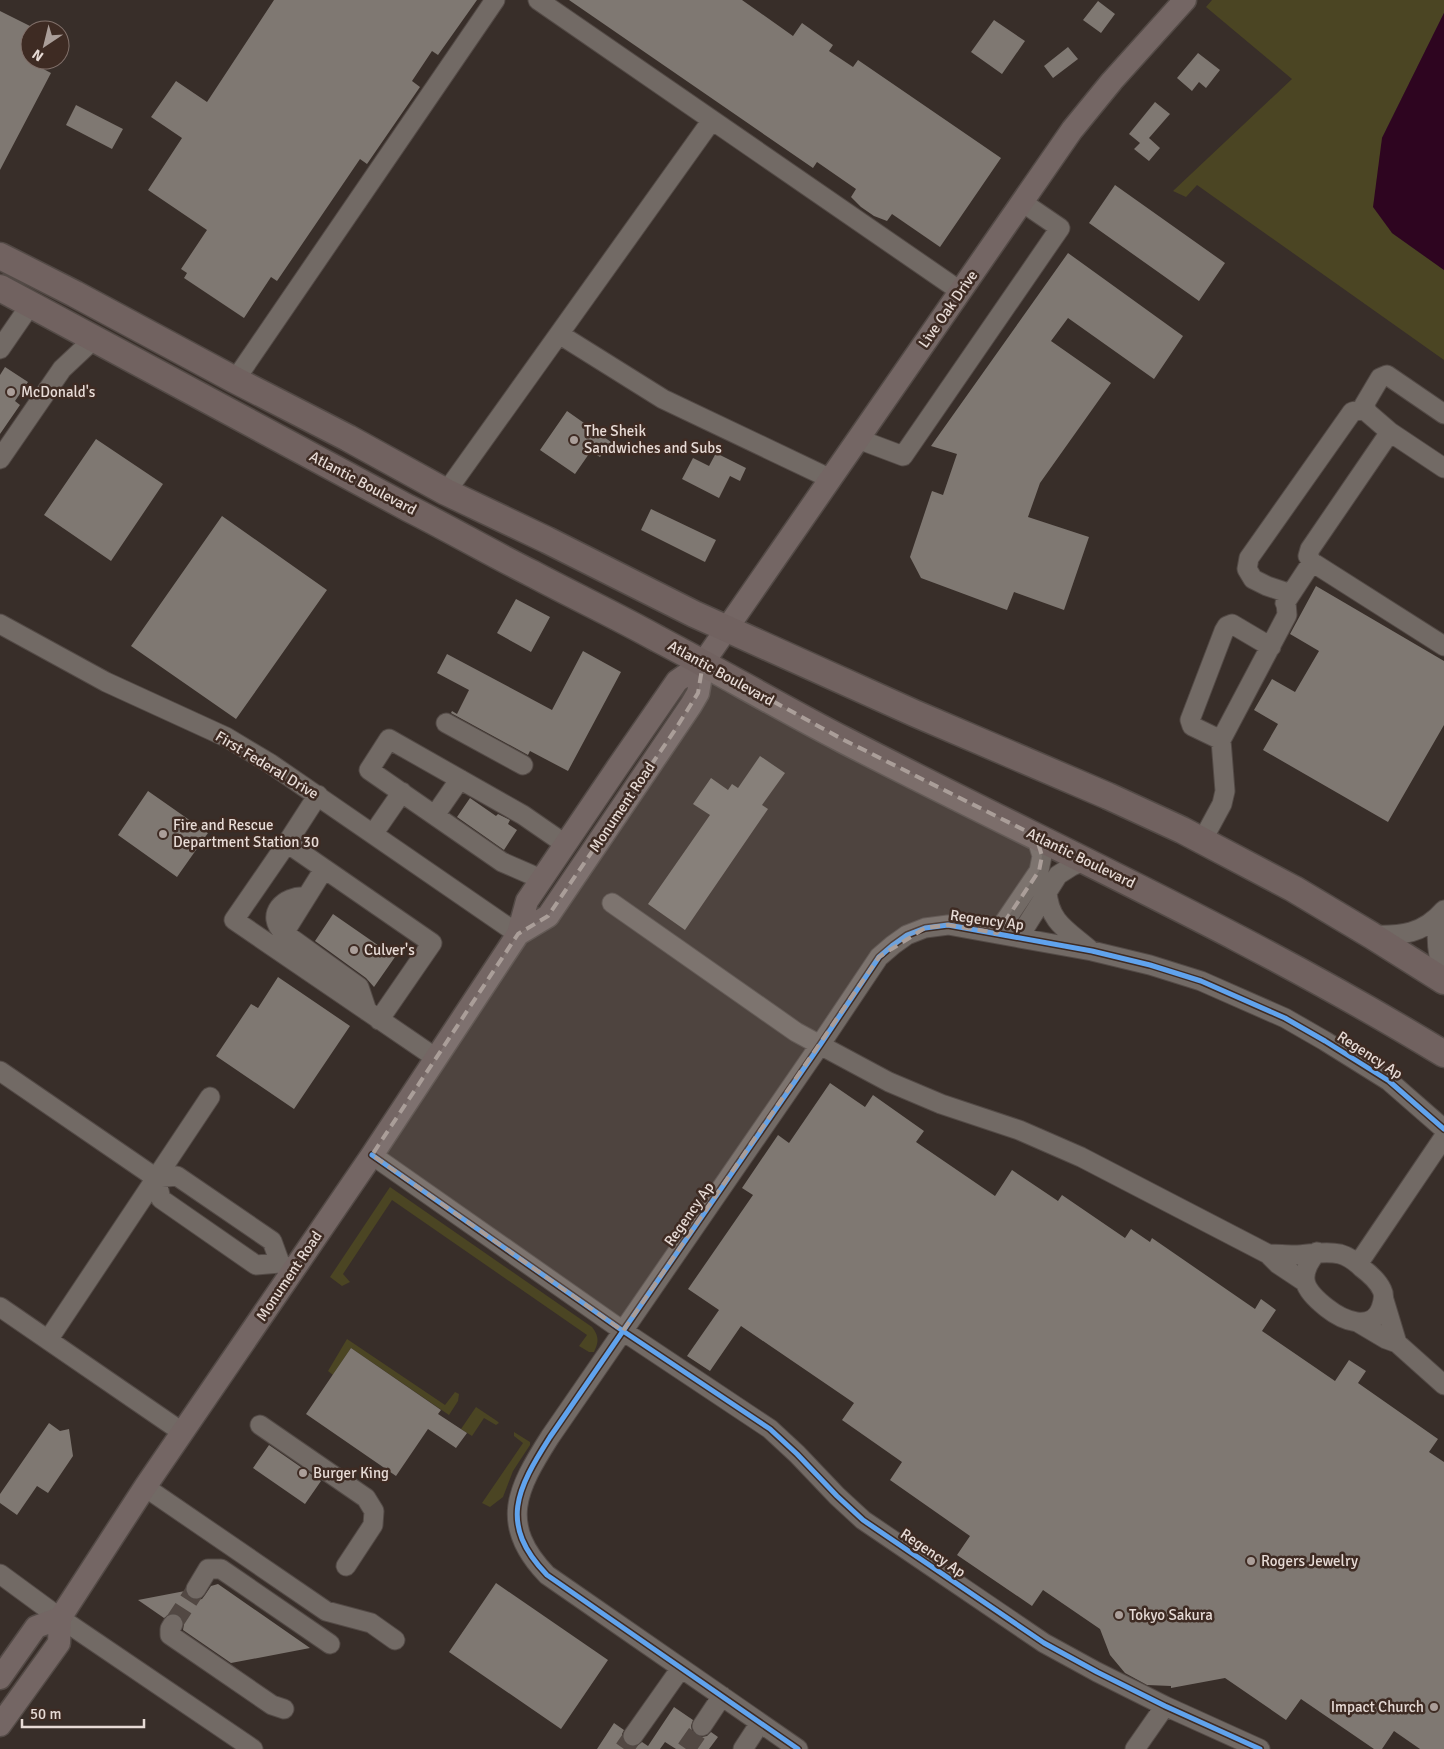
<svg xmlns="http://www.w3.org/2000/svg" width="1444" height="1749" font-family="Signika,sans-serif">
<rect width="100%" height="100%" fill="#382e29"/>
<path fill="#4b4523" d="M 1212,0 L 1444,0 L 1444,13 L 1382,138 L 1392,233 L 1444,270 L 1444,360 L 1197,185 L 1186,197 L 1173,191 L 1292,79 L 1206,7 Z
M 390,1187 L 592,1327 C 599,1336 599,1342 594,1352 L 589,1352 L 579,1346 L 587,1335 L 392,1200 L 343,1274 L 350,1282 L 342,1286 L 330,1277 Z
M 347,1339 L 445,1405 L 455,1392 L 459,1394 L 458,1401 L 449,1415 L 351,1348 L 333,1375 L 328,1371 Z
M 476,1407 L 497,1421 L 499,1423 L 496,1425 L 484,1418 L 472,1436 L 461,1429 Z
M 514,1432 L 530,1442 L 530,1445 L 513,1471 L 503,1497 L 490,1507 L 482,1503 L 523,1443 L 514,1436 Z"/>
<path fill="#2e0520" d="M 1444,13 L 1444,270 L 1392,233 L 1373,207 L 1382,138 Z"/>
<path fill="#7f7872" d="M 274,0 L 477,0 L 438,55 L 432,51 L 412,81 L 420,87 L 367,164 L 360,159 L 277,281 L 271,277 L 244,318 L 184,278 L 187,273 L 181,269 L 207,230 L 148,190 L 182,138 L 151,117 L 176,81 L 207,102 Z
M 569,0 L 742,0 L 793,36 L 802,23 L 833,45 L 829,51 L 853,67 L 858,60 L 1001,158 L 940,247 L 892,214 L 887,221 L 874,216 L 861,207 L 851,197 L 856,189 L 817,162 L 813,168 Z
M 1098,1 L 1115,14 L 1101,33 L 1083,20 Z
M 0,11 L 30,26 L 30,62 L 51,73 L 0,170 Z
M 994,20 L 1025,41 L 1002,74 L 971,52 Z
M 1068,47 L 1078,59 L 1053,78 L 1044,66 Z
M 1198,53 L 1220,70 L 1206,88 L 1199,82 L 1192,91 L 1177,78 Z
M 1155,102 L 1170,114 L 1149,138 L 1160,148 L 1149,161 L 1134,149 L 1140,143 L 1129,134 Z
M 76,105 L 123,129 L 112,149 L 66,125 Z
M 1115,185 L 1225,263 L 1199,301 L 1089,223 Z
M 1068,253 L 1183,336 L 1154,379 L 1068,318 L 1051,341 L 1111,383 L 1040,483 L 1028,517 L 1089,537 L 1064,610 L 1014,592 L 1007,610 L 921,578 L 910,557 L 932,491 L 943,495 L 957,454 L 931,446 Z
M 5,367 L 28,382 L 15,401 L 20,405 L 0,434 L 0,375 Z
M 567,411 L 611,442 L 600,457 L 591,451 L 575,474 L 540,450 Z
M 96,439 L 163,484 L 111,561 L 44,515 Z
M 716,453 L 746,468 L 740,481 L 730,476 L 719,498 L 682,479 L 693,458 L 709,466 Z
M 651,509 L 716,540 L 705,562 L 641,530 Z
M 222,516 L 327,590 L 236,719 L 131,646 Z
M 1316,586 L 1444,661 L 1444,725 L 1388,822 L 1263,750 L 1278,724 L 1254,710 L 1272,679 L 1295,692 L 1319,651 L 1290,634 Z
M 516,599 L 550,617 L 531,652 L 497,633 Z
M 583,651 L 621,672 L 568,771 L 530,751 L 528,755 L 451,713 L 452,711 L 457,714 L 469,690 L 437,673 L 447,654 L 552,710 Z
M 760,756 L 785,773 L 762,805 L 768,809 L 685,930 L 648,904 L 710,815 L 693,804 L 711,778 L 728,790 L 732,784 L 738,788 Z
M 148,791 L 208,833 L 177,877 L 118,835 Z
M 470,798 L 496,816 L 498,814 L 510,820 L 508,824 L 517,830 L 504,850 L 457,817 Z
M 333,914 L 395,957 L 374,987 L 366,978 L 315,941 Z
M 278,977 L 350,1026 L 294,1109 L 216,1056 L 251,1004 L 258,1008 Z
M 830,1083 L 865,1107 L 873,1095 L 924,1131 L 916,1142 L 995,1196 L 1012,1170 L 1058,1201 L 1062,1195 L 1125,1238 L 1131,1229 L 1150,1242 L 1152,1238 L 1255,1309 L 1261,1299 L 1276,1310 L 1262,1331 L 1335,1381 L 1349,1360 L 1366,1371 L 1358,1383 L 1438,1439 L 1429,1452 L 1444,1462 L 1444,1749 L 1420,1749 L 1394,1731 L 1382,1749 L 1374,1749 L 1301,1699 L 1286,1720 L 1225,1678 L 1171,1688 L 1171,1686 L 1147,1685 L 1125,1673 L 1110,1655 L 1100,1629 L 1043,1590 L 1032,1606 L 957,1555 L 970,1536 L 890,1480 L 902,1462 L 842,1420 L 854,1403 L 741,1326 L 710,1371 L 687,1356 L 719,1310 L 688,1289 L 753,1195 L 742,1188 L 778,1135 L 789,1143 Z
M 351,1348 L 441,1410 L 438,1414 L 467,1433 L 456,1448 L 428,1429 L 396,1476 L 306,1414 Z
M 49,1423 L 60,1431 L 69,1429 L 73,1456 L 48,1493 L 37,1486 L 17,1515 L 0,1503 L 0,1494 Z
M 269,1445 L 321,1481 L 305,1504 L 253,1468 Z
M 496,1583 L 608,1660 L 561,1729 L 449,1652 Z
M 218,1584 L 310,1648 L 231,1663 L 183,1630 L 184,1624 L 183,1618 L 179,1615 L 173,1613 L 164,1618 L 138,1600 L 185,1591 L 190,1598 L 196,1600 L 202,1599 L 205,1595 L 211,1586 Z
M 674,1707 L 693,1720 L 691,1726 L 692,1731 L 695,1735 L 702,1737 L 707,1736 L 711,1732 L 718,1737 L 709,1749 L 676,1749 L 665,1742 L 660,1749 L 597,1749 L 614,1723 L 624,1730 L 622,1734 L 623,1740 L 627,1745 L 632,1747 L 637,1746 L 642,1742 L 648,1746 Z"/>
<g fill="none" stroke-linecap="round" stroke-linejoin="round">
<path stroke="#524843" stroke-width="19" stroke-dasharray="19 9" stroke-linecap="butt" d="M 173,1624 L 196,1589
M 624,1749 L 633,1736
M 686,1749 L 702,1726"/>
<defs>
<path id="minor" d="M 538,0 L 960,291
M 559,334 L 663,399 L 831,479
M 0,349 L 31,304
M 235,380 L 495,0
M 1444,414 L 1387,375 L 1380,378 L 1364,405 L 1368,413 L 1390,432 L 1310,549 L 1308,556 L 1312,562 L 1444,646
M 1390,432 L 1444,468
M 858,439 L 903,456 L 1060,228 L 1022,202
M 0,459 L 62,369 L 95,338
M 446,492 L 712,120
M 1291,594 L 1267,586 L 1253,579 L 1247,569 L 1249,558 L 1352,412 L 1366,408
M 1285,603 L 1312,562
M 0,624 L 106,682 L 226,737 L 271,764 L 518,934
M 446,723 L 523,765
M 1221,740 L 1192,726 L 1190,720 L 1224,631 L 1227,626 L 1232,624 L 1271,647
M 435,815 L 460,779
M 373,834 L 402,792
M 1202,841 L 1222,804 L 1225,791 L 1221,740 L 1287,615 L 1286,602
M 287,843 L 318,795
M 324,869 L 284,933 L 359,987 L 367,1011
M 541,879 L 502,862 L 369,770 L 389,739 L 523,815 L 565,844
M 1047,891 C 1049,922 1067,930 1089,949
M 612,903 L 796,1032 L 820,1045 L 889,1082 L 941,1104 L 1019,1130 L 1081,1157 L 1268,1254 C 1277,1254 1286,1255 1294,1255 C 1310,1255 1324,1250 1340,1254 C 1347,1256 1356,1262 1362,1268 C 1370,1274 1378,1281 1382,1290 C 1385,1296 1383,1302 1381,1308 C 1372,1333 1342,1320 1327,1308 C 1304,1290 1296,1277 1317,1252
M 1441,914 C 1434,934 1437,954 1444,975
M 284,933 C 264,915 284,895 306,897
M 997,933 L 1039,871 L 1042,856 L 1036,836
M 1371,935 C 1402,936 1423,934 1444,910
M 1019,937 L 1058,875 L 1072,866 L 1086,860
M 379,1020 L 432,943 L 287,843 L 234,920 L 436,1058
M 0,1071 L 156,1178 L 177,1176 L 272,1241 L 280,1263 L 293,1271
M 372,1155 L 623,1331 L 770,1429 L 797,1454 L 837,1496 L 863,1520 L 1044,1643 L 1097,1672 L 1165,1706 L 1260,1749
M 156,1178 L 161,1199 L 256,1265 L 280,1263
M 1268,1254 L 1278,1264 L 1305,1282
M 1358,1264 L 1444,1137
M 1384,1300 L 1397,1343 L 1444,1385
M 0,1307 L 182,1432
M 1359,1323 L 1386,1339 L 1397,1343
M 48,1340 L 210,1097
M 260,1425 L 366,1498 L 374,1511 L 373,1525 L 346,1566
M 145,1487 L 326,1611 L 371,1623 L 395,1640
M 0,1574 L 60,1618 L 253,1749
M 196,1589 L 208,1569 L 221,1569 L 330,1644
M 173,1624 L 170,1629 L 170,1635 L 272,1705 L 284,1709
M 702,1726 L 722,1696
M 633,1736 L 681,1668
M 743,1749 L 760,1723
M 798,1749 L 547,1575 C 498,1524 517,1489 550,1437 L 820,1045 L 879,957 L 893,945 L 907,935 L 925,928 L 948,925 L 1092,951 L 1150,965 L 1201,981 L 1285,1018 L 1325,1041 L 1389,1081 L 1444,1129
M 1135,1749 L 1165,1706"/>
<path id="major" d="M 518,934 L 548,916 L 691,705 L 698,693 L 703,663
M 0,1678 L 36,1627 L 60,1618
M 0,1725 L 59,1643 L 60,1618 L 145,1487 L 372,1155 L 518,934 L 527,901 L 617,768 L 677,681 L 703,663 L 1072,130 L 1112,81 L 1185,0"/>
<path id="highway" d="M 0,256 L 75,294 L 235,380 L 348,438 L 446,492 L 547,540 L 694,614 L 914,713 L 1108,796 L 1182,830 L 1294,889 L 1371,935 L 1444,981
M 0,288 L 408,508 C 450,529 491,553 533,574 C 574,596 617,616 658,639 C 721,672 782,708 844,740 C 1045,844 1251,936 1444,1054"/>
</defs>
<use href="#minor" stroke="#534a46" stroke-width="21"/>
<use href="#major" stroke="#534a46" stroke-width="25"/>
<use href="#highway" stroke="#534a46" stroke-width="29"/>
<use href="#minor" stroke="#726a65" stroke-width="19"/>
<use href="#major" stroke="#746664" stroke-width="22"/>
<use href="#highway" stroke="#716260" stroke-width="26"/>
<defs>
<path id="cycleway" d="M 372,1155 L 623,1331 L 770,1429 L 797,1454 L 837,1496 L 863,1520 L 1044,1643 L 1097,1672 L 1165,1706 L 1260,1749
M 798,1749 L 547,1575 C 498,1524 517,1489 550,1437 L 820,1045 L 879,957 L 893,945 L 907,935 L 925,928 L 948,925 L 1092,951 L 1150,965 L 1201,981 L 1285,1018 L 1325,1041 L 1389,1081 L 1444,1129"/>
</defs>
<use href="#cycleway" stroke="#3e2b23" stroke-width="8"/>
<use href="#cycleway" stroke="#60a3ed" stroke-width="5"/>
</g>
<path fill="#aa9e99" fill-opacity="0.2" stroke="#aa9e99" stroke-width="4" stroke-dasharray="10 6" stroke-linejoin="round" d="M 703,663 L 842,739 L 1036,836 L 1042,856 L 1039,871 L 997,933 L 948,925 L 925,928 L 879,957 L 623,1331 L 372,1155 L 518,934 L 548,916 L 675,730 L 698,693 Z"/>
<g fill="#aa9e99" stroke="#3e2b23" stroke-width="2">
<circle cx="11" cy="392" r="5"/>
<circle cx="574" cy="440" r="5"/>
<circle cx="163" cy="834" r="5"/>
<circle cx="354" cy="950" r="5"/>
<circle cx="303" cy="1473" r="5"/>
<circle cx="1251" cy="1561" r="5"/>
<circle cx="1119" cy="1615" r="5"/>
<circle cx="1434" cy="1707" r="5"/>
</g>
<g text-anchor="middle" stroke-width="5" stroke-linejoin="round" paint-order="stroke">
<g font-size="15" fill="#e7dbd6" stroke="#3e2b23">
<text transform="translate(948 309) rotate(-55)" y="5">Live Oak Drive</text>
<text transform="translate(363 483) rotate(28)" y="5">Atlantic Boulevard</text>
<text transform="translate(721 673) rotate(29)" y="5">Atlantic Boulevard</text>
<text transform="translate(267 765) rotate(31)" y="5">First Federal Drive</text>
<text transform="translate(622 807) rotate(-56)" y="5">Monument Road</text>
<text transform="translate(1081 858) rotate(26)" y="5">Atlantic Boulevard</text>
<text transform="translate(987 920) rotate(8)" y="5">Regency Ap</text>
<text transform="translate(1370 1055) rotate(33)" y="5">Regency Ap</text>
<text transform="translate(689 1214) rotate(-55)" y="5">Regency Ap</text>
<text transform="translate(289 1276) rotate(-56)" y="5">Monument Road</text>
<text transform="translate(933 1553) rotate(34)" y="5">Regency Ap</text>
</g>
<g font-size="15" fill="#e7dbd6" stroke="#3e2b23" text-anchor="start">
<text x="21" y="397">McDonald's</text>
<text x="584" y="436">The Sheik<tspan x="584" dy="17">Sandwiches and Subs</tspan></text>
<text x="173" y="830">Fire and Rescue<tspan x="173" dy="17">Department Station 30</tspan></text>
<text x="364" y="955">Culver's</text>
<text x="313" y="1478">Burger King</text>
<text x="1261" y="1566">Rogers Jewelry</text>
<text x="1129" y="1620">Tokyo Sakura</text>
<text x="1424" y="1712" text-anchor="end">Impact Church</text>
</g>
</g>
<g transform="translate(45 45) rotate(215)"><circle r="24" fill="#3e2b23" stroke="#82716b"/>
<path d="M0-4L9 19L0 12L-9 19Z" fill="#aa9e99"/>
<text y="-8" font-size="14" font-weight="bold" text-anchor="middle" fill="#e7dbd6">N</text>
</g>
<path d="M22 1719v8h122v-8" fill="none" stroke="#e7dbd6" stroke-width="2.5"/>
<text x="30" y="1719" font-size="15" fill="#e7dbd6" stroke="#3e2b23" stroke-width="4" paint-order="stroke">50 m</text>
</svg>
